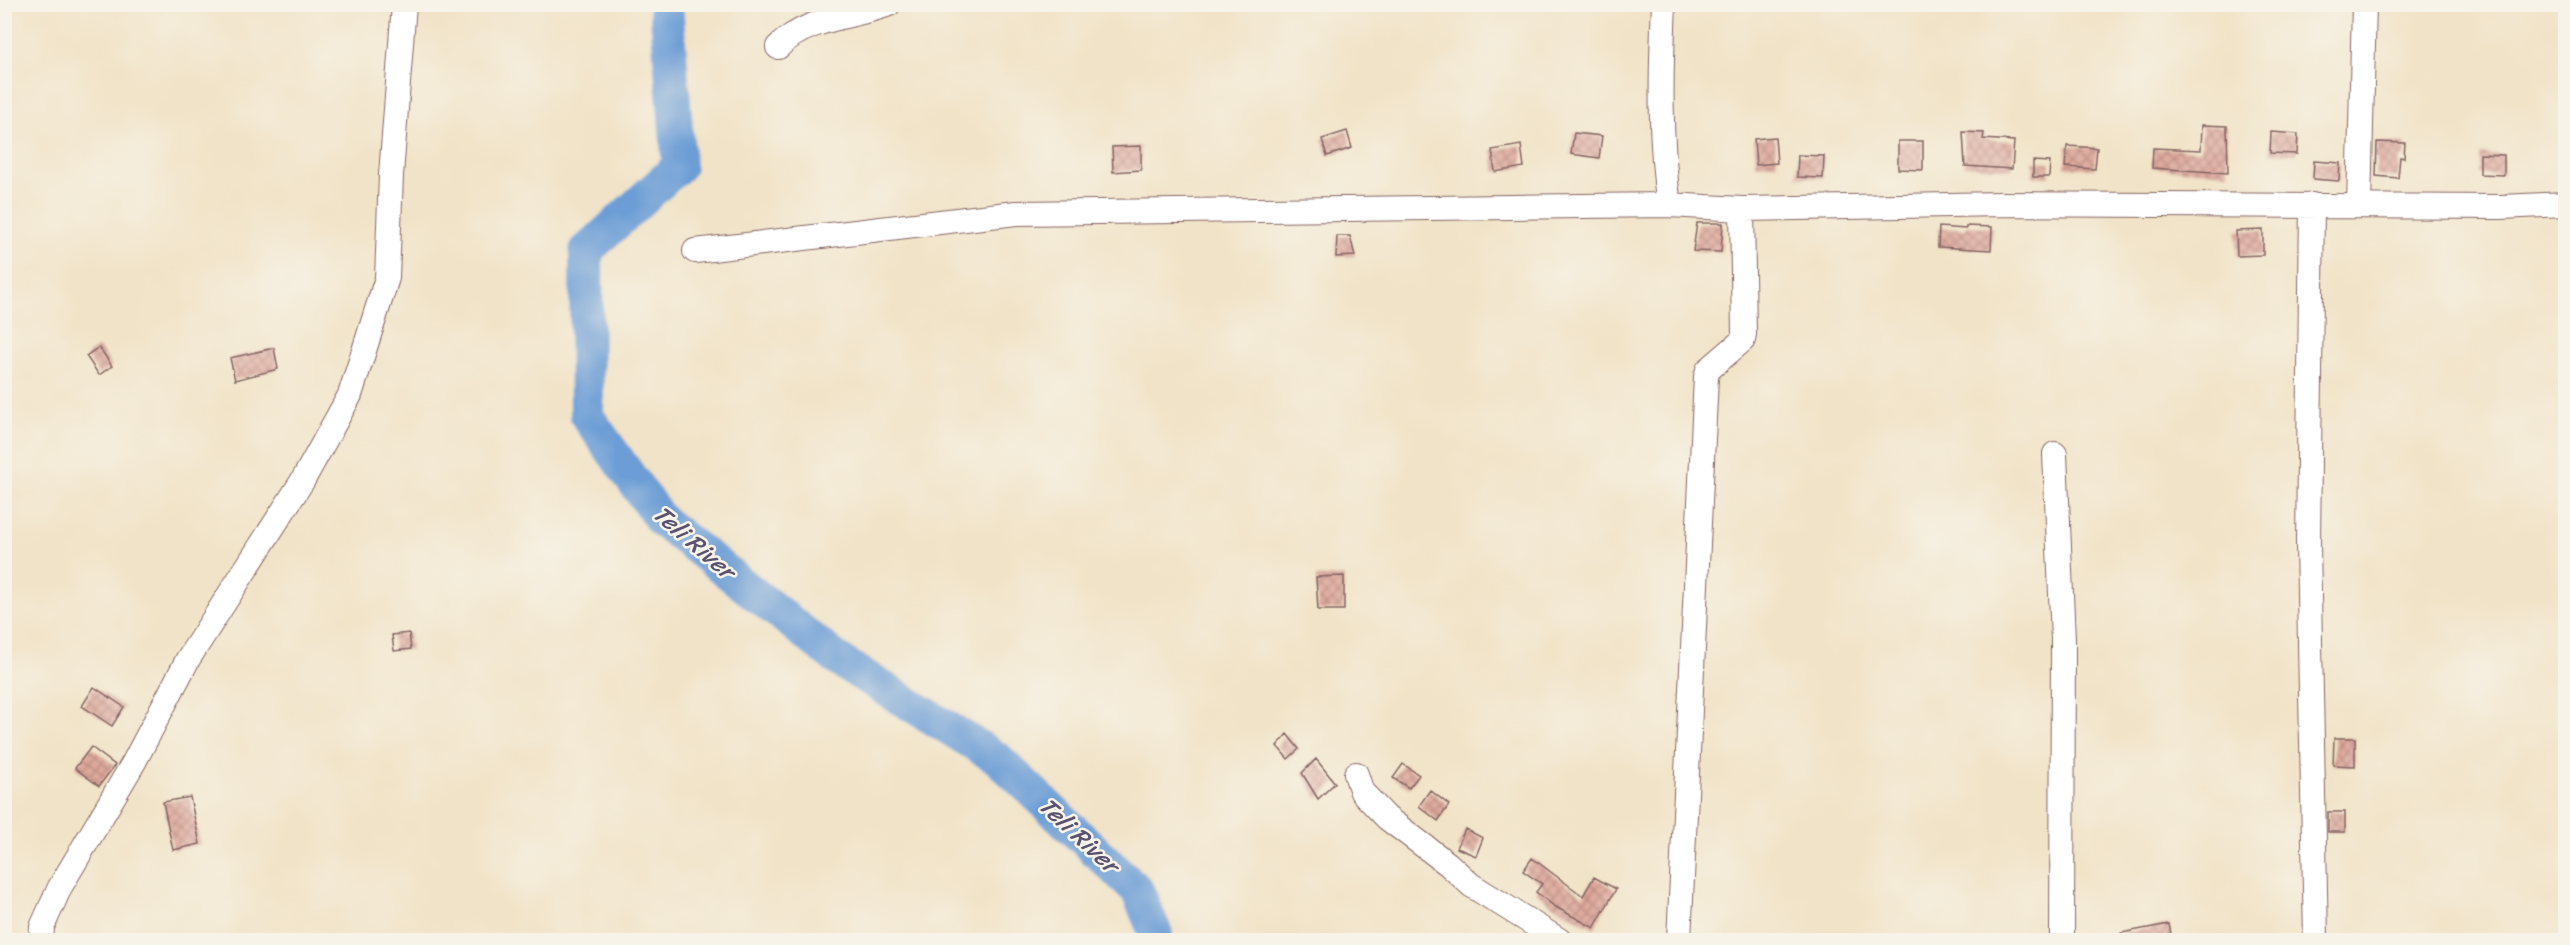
<svg xmlns="http://www.w3.org/2000/svg" width="2570" height="945" font-family="Sriracha,sans-serif">
<defs>
<pattern id="building-cross-hatch" width="8" height="8" patternUnits="userSpaceOnUse" patternTransform="scale(1.5)"><rect width="8" height="8" fill="#dea79b"/><path d="M0 0l8 8M0 8l8-8" fill="none" stroke="#b6877f"/></pattern>
</defs>
<rect width="100%" height="100%" fill="#f7f3e8"/>
<filter id="ink" filterUnits="userSpaceOnUse"><feTurbulence type="fractalNoise" baseFrequency=".0167" numOctaves="2"/><feDisplacementMap in="SourceGraphic" scale="12" xChannelSelector="R" yChannelSelector="G"/><feConvolveMatrix kernelMatrix="1 2 1 2 8 2 1 2 1" color-interpolation-filters="sRGB"/></filter>
<filter id="wash" filterUnits="userSpaceOnUse"><feTurbulence type="fractalNoise" baseFrequency=".008" numOctaves="4" result="noise"/><feDisplacementMap in="SourceGraphic" scale="24" xChannelSelector="R" yChannelSelector="G"/><feGaussianBlur stdDeviation="1.35" result="paint"/><feColorMatrix in="noise" values="0 0 0 0 0 0 0 0 0 0 0 0 0 0 0 0 0 1.4 0 .05"/><feComposite in="paint" operator="in"/></filter>
<g filter="url(#wash)">
<rect width="100%" height="100%" fill="#f1e3c7"/>
<g fill="none" stroke-linecap="round" stroke-linejoin="round">
<path stroke="#6c9dd6" stroke-width="34" d="M 666,4 L 679,166 L 586,251 L 587,416 L 661,520 L 840,661 L 997,758 L 1137,890 L 1156,934 L 1155,940"/>
</g>
<g id="blocks">
<path fill="url(#building-cross-hatch)" d="M 2202,125 L 2227,126 L 2228,173 L 2152,168 L 2153,148 L 2201,150 Z
M 1347,131 L 1352,148 L 1327,156 L 1322,139 Z
M 1963,132 L 1984,133 L 1983,139 L 2014,141 L 2012,169 L 1965,166 Z
M 2271,132 L 2298,134 L 2297,154 L 2270,153 Z
M 1574,133 L 1602,136 L 1599,158 L 1571,154 Z
M 1775,137 L 1777,163 L 1756,165 L 1754,139 Z
M 1898,141 L 1923,141 L 1923,170 L 1898,169 Z
M 2377,142 L 2405,143 L 2404,158 L 2400,157 L 2398,178 L 2376,176 Z
M 1521,145 L 1524,167 L 1495,172 L 1492,150 Z
M 1141,146 L 1141,170 L 1113,172 L 1112,147 Z
M 2067,146 L 2097,148 L 2095,169 L 2065,167 Z
M 2480,154 L 2504,155 L 2504,175 L 2480,174 Z
M 1798,155 L 1824,156 L 1823,178 L 1797,177 Z
M 2033,161 L 2050,162 L 2049,177 L 2033,177 Z
M 2314,161 L 2340,163 L 2339,181 L 2313,179 Z
M 1697,223 L 1723,223 L 1721,252 L 1693,251 Z
M 1966,226 L 1992,227 L 1991,250 L 1938,247 L 1939,227 L 1966,229 Z
M 2263,230 L 2263,255 L 2237,256 L 2236,231 Z
M 1337,236 L 1350,236 L 1355,256 L 1336,257 Z
M 99,347 L 112,366 L 99,375 L 86,356 Z
M 274,348 L 278,369 L 235,380 L 230,358 Z
M 1344,576 L 1344,610 L 1318,610 L 1316,577 Z
M 409,633 L 411,649 L 394,651 L 392,635 Z
M 94,687 L 124,707 L 112,726 L 82,706 Z
M 1287,734 L 1299,749 L 1288,759 L 1277,746 Z
M 2334,738 L 2355,738 L 2355,766 L 2333,765 Z
M 91,747 L 115,765 L 99,786 L 75,768 Z
M 1316,759 L 1335,783 L 1318,799 L 1302,773 Z
M 1403,764 L 1419,775 L 1409,788 L 1393,778 Z
M 1430,790 L 1449,805 L 1438,821 L 1419,806 Z
M 190,797 L 200,844 L 173,850 L 163,802 Z
M 2328,812 L 2345,812 L 2345,832 L 2328,832 Z
M 1465,829 L 1483,838 L 1476,856 L 1457,848 Z
M 1532,858 L 1583,896 L 1594,877 L 1616,889 L 1594,928 L 1554,906 L 1536,892 L 1542,884 L 1523,871 Z
M 2169,924 L 2172,940 L 2121,940 L 2121,933 Z"/>
</g>
</g>
<g filter="url(#ink)">
<use href="#blocks" fill-opacity="0" stroke="#846462" stroke-width="1.5"/>
<g fill="none" stroke-linecap="round" stroke-linejoin="round">
<defs>
<path id="minor" d="M 1664,4 C 1661,70 1659,139 1669,205
M 778,47 C 808,17 852,18 889,4
M 2312,205 L 2308,544 L 2316,940
M 2359,206 L 2364,4
M 695,251 L 1016,213 L 1669,205 L 1742,209 L 2001,204 L 2501,207 L 2566,204
M 2055,454 L 2063,640 L 2062,940
M 1356,774 L 1362,792 L 1387,818 L 1448,864 L 1471,885 L 1559,940
M 41,940 L 42,927 L 60,887 L 134,762 L 188,659 L 303,480 L 350,395 L 387,278 L 391,175 L 404,4
M 1679,940 L 1706,377 L 1708,370 L 1743,340 L 1744,334 L 1742,209"/>
</defs>
<use href="#minor" stroke="#846462" stroke-width="26"/>
<use href="#minor" stroke="#fff" stroke-width="24"/>
</g>
</g>
<g text-anchor="middle" stroke-width="5" stroke-linejoin="round" paint-order="stroke">
<g font-size="24" font-style="italic" fill="#58516f" stroke="#f7f3e8">
<text transform="translate(694 542) rotate(41)" y="8">Teli River</text>
<text transform="translate(1079 835) rotate(43)" y="8">Teli River</text>
</g>
</g>
<rect width="2570" height="945" fill="none" stroke="#f7f3e8" stroke-width="24"/>
</svg>
